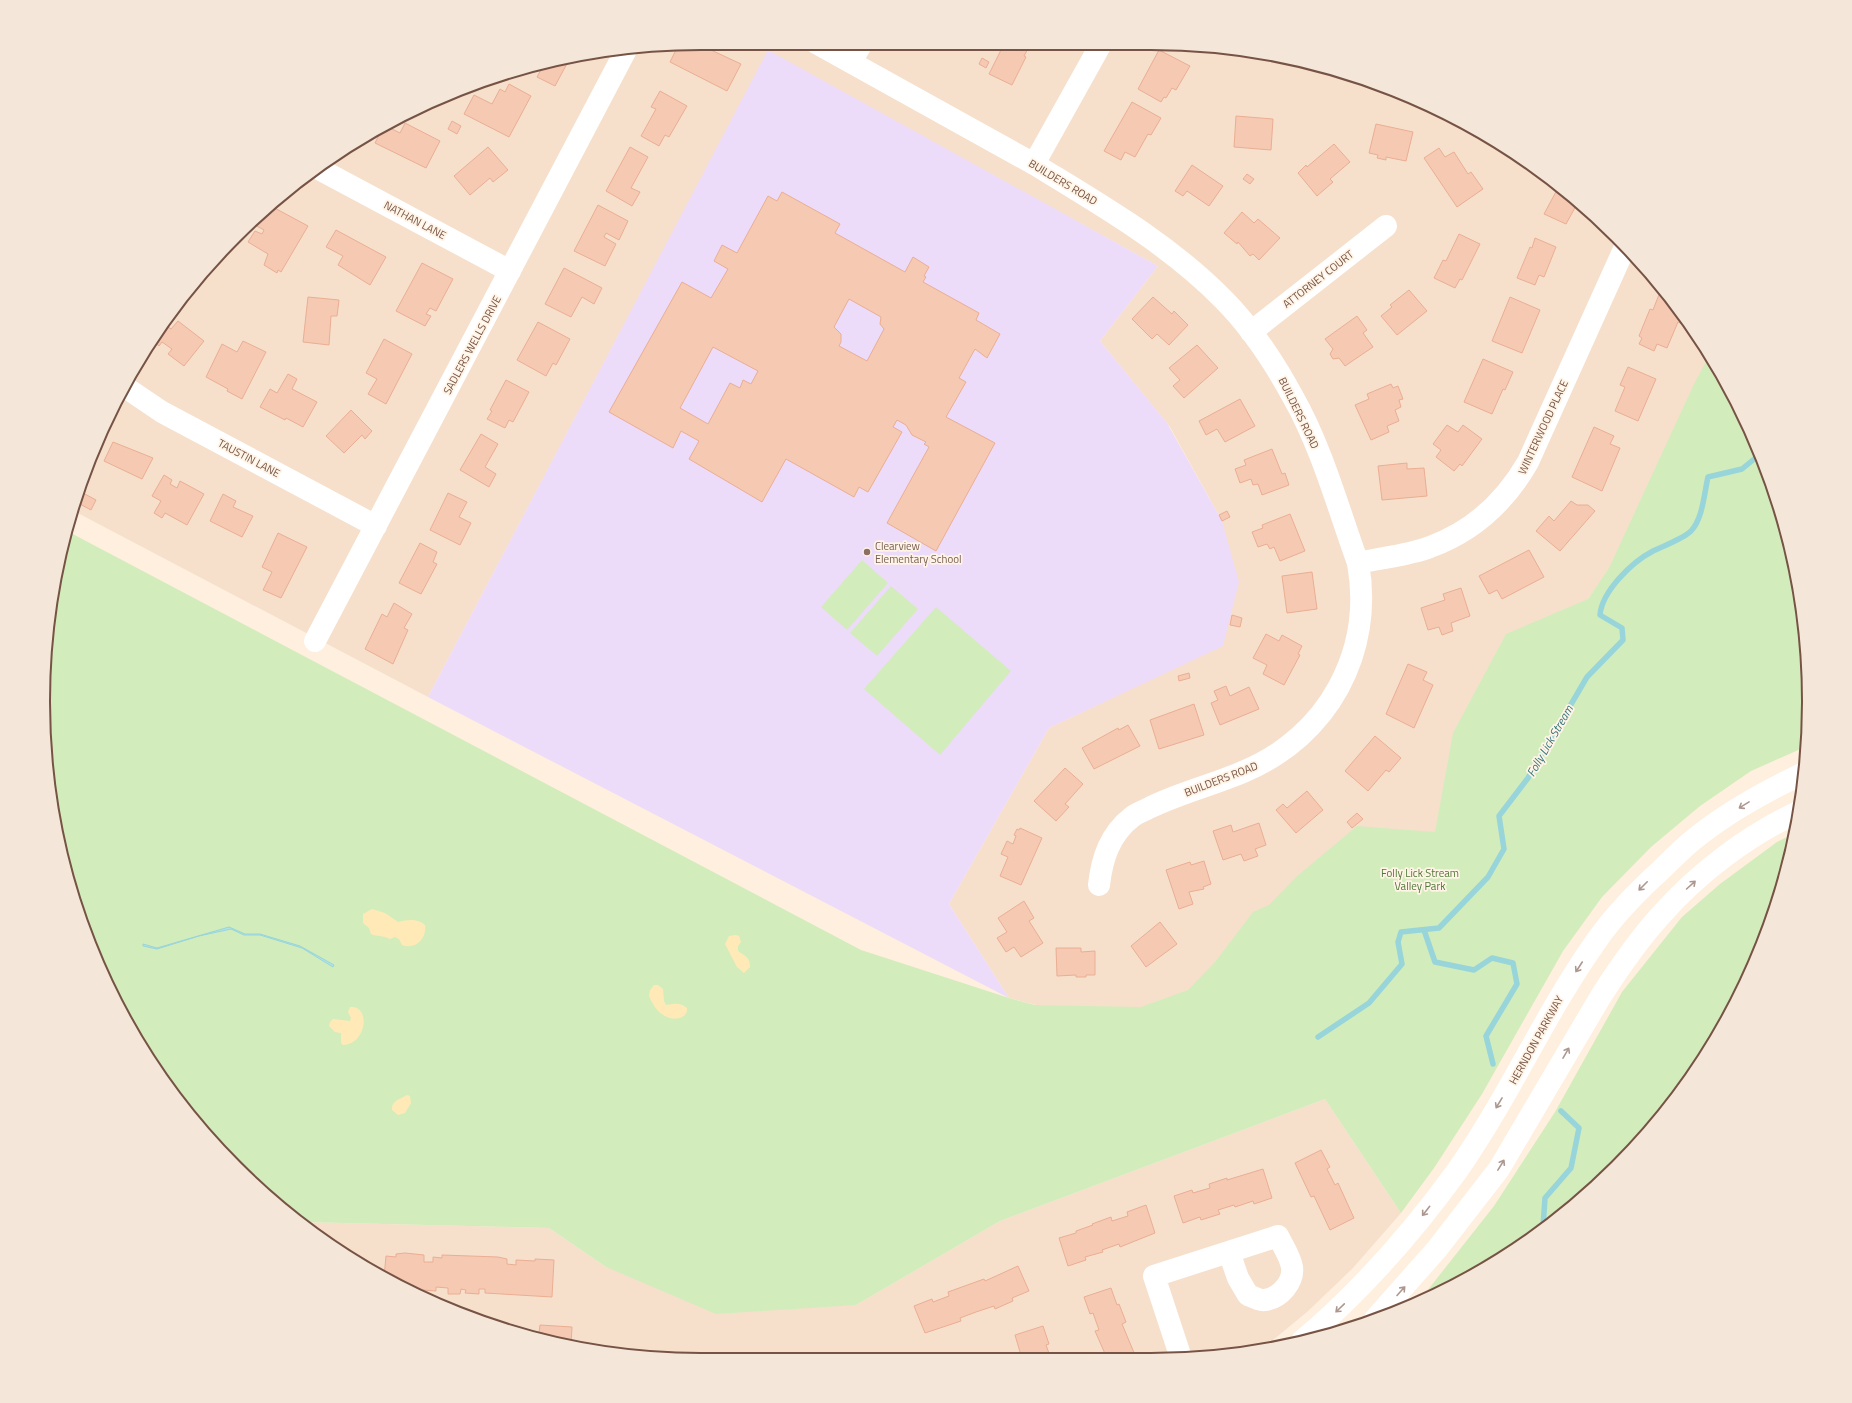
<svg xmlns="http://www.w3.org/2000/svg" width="1852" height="1403" font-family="'Titillium Web',sans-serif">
<rect width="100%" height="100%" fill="#feefde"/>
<path fill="#f6e0cc" d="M 702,43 L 1193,44 L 1321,66 L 1442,111 L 1517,154 L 1616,236 L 1698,335 L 1709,356 L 1618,556 L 1542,665 L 1451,841 L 1207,973 L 1170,1012 L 1082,1017 L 1009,998 L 949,904 L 1049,728 L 1223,645 L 1222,521 L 1170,427 L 1100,341 L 1158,266 L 768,51 L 428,697 L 72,510 L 78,490 L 111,410 L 154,335 L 207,267 L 267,206 L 372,131 L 449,93 L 531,65 L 615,49 Z
M 1325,1099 L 1401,1213 L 1353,1268 L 1307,1312 L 1261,1350 L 1236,1354 L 702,1360 L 615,1354 L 490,1325 L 372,1272 L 302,1222 L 549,1228 L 606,1267 L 856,1305 L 1000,1221 Z"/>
<path fill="#eddbfa" d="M 768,50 L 1158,266 L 1100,341 L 1167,423 L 1222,521 L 1239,582 L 1223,646 L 1049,728 L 949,904 L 1009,998 L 428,697 Z"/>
<path fill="#d3ecbc" d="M 1709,356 L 1759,449 L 1796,573 L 1809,701 L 1805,747 L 1751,771 L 1700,806 L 1651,847 L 1602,897 L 1563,951 L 1482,1094 L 1434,1168 L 1401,1213 L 1325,1099 L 1000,1221 L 856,1305 L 716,1314 L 606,1267 L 549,1228 L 302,1222 L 267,1196 L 207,1136 L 154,1068 L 111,993 L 78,913 L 56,830 L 44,744 L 44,658 L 56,573 L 67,531 L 861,950 L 1009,998 L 1035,1005 L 1141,1007 L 1188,990 L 1215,962 L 1253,912 L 1269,905 L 1296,877 L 1357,826 L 1435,832 L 1453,733 L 1506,634 L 1588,599 L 1609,568 L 1694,384 Z
M 862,560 L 888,583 L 847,630 L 821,607 Z
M 891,586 L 918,609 L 877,656 L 850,633 Z
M 936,607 L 1011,671 L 940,755 L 864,689 Z
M 1795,833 L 1759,953 L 1698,1067 L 1616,1167 L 1517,1249 L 1417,1302 L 1427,1291 L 1494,1206 L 1555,1112 L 1622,992 L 1682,917 L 1720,884 L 1777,842 Z"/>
<path fill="#ffeab7" d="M 372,909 L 385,913 L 398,922 C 408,920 416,918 425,925 C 427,938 416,950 402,945 L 399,939 L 395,937 L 390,939 C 383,935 378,937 371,934 L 369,928 L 363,923 L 363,914 Z
M 736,935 L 739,936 L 741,942 L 738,946 L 738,951 C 745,956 750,957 750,967 L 744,973 L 737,967 L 725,944 L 729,936 Z
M 654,985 L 658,985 L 663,989 L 664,1001 L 666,1005 C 674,1004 679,1002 687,1008 C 688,1019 673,1021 665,1016 C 657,1012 652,1003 649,996 L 650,990 Z
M 350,1007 C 371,1005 367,1044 343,1045 L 341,1043 L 341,1033 L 335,1032 L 329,1026 L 330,1022 L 333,1019 L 350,1021 L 351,1018 L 348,1012 Z
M 407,1095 L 410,1096 L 411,1103 L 405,1113 L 398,1115 L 392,1110 C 391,1101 400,1099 407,1095 Z"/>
<path fill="#b1e4e9" stroke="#97d5db" d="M 229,927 L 245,934 L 260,934 L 300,946 L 334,965 L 333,967 L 302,948 L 260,935 L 244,935 L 231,929 L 199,936 L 157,949 L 143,946 L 143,944 L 157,948 Z"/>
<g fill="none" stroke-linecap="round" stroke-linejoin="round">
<path stroke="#97d5db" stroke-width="5.5" d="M 1424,930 L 1435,962 L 1474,970 L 1492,958 L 1513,963 L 1517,984 L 1486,1036 L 1493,1064
M 1318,1037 L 1369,1003 L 1402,964 L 1398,942 L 1401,932 L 1439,928 L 1488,877 L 1504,849 L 1499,816 L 1528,778 L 1587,677 L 1623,640 L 1622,628 L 1600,615 C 1602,591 1632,562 1653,551 C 1663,546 1683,539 1691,531 C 1703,518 1704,494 1708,477 L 1742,469 L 1759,455 L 1759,450
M 1543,1227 L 1545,1198 L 1571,1168 L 1579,1128 L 1561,1111"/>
</g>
<path fill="#f6c9b3" stroke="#eaae92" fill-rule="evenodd" d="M 696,43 L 741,64 L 727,91 L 670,62 L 679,44 Z
M 1004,44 L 1023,44 L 1029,47 L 1024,56 L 1026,57 L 1012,85 L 989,74 Z
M 1159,50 L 1190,66 L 1176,90 L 1172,88 L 1166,98 L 1164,97 L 1161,102 L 1138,89 Z
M 570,58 L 555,86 L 537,77 L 542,68 L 535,65 Z
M 982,58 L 989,62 L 986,68 L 979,64 Z
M 509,84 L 531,96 L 509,137 L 464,114 L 474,95 L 492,104 L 500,89 L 505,92 Z
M 660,91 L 687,106 L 669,137 L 665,135 L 659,146 L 641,136 L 656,109 L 651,107 Z
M 1132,102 L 1161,118 L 1151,135 L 1148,134 L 1135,157 L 1125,152 L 1121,160 L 1104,151 Z
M 1236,116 L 1273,119 L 1271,150 L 1234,147 Z
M 452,121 L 461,126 L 457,134 L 448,129 Z
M 405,123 L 440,141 L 426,168 L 375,143 L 384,125 L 400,133 Z
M 1376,124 L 1413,132 L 1406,161 L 1386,157 L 1386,160 L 1377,158 L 1378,155 L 1369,153 Z
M 1334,144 L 1350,162 L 1330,179 L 1333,182 L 1317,196 L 1298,173 L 1306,165 L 1307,167 Z
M 488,147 L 508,170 L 493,182 L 490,178 L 470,195 L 454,176 Z
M 630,147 L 648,157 L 631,188 L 640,192 L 632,206 L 606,191 Z
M 1439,148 L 1445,157 L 1454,152 L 1468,174 L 1471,172 L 1483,189 L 1457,207 L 1424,158 Z
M 1192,165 L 1223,186 L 1209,206 L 1187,191 L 1183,196 L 1175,191 Z
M 1247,174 L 1254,179 L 1250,184 L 1243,179 Z
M 1558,188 L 1577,204 L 1566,224 L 1544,214 Z
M 782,192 L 840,224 L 835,233 L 905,272 L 913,257 L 929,267 L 924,276 L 926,277 L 923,282 L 979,313 L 976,320 L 1000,334 L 987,358 L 975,349 L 959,378 L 966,382 L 946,417 L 995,443 L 936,551 L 887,523 L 929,447 L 924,444 L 926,442 L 912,435 L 906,425 L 897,420 L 893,427 L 902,432 L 868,492 L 859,487 L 854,497 L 786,459 L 762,502 L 689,459 L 699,441 L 681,431 L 673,448 L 609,412 L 682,282 L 711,298 L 728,269 L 714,261 L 722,245 L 737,253 L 768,196 L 777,201 ZM 849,299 L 881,317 L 880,324 L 884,329 L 867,361 L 839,346 L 841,342 L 841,334 L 834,327 ZM 713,347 L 758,371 L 751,384 L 743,380 L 740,388 L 730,383 L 708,424 L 680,408 Z
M 269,205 L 308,226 L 281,272 L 278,270 L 277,273 L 264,265 L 268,254 L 248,242 L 255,231 L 262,234 L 264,230 L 251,223 Z
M 598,205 L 628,221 L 619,240 L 606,233 L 604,237 L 616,244 L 605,266 L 574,251 Z
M 1242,212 L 1254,223 L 1258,219 L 1280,238 L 1259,260 L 1253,254 L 1250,256 L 1238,242 L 1237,244 L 1224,233 Z
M 336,230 L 386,257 L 370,285 L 338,265 L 343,256 L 326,247 Z
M 1459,234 L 1480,244 L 1462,280 L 1460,279 L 1455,288 L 1434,278 L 1443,260 L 1446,261 Z
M 1535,238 L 1556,247 L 1544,277 L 1539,275 L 1535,285 L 1517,278 L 1530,247 L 1532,248 Z
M 422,263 L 453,279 L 436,311 L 430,308 L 426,314 L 431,316 L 425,326 L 396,311 Z
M 564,268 L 602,288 L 594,304 L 582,297 L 571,317 L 545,304 Z
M 1409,290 L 1427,311 L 1397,335 L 1381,316 L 1392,307 L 1390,305 Z
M 1660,292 L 1664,294 L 1684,319 L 1682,324 L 1678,322 L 1667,348 L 1657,344 L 1654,351 L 1639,344 L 1642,338 L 1639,336 L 1650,309 L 1653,310 Z
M 308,297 L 339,300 L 337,316 L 331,316 L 329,345 L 303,342 Z
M 1153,297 L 1172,314 L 1174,311 L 1188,325 L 1169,345 L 1157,334 L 1152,339 L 1132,319 Z
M 1510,297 L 1540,310 L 1522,353 L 1492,341 Z
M 1357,316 L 1367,330 L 1363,333 L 1373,347 L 1345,366 L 1339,358 L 1333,359 L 1330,354 L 1333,349 L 1325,339 Z
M 178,321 L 204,341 L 184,366 L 168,354 L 172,349 L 162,342 L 159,346 L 152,340 L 163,323 L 171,329 Z
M 538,322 L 570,339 L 556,365 L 553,363 L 546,376 L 517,360 Z
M 384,339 L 412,354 L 386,404 L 368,394 L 377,379 L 366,373 Z
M 243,341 L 266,352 L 242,399 L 227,391 L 228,389 L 206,377 L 222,344 L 237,352 Z
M 1197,345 L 1218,368 L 1184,398 L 1173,386 L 1180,380 L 1169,368 Z
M 1483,359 L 1513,372 L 1505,390 L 1503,389 L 1492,414 L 1464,402 Z
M 1628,367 L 1656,379 L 1638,421 L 1615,411 L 1625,387 L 1620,385 Z
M 288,374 L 297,379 L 292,389 L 317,402 L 303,427 L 286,418 L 285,420 L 260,407 L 270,389 L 277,393 Z
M 506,380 L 529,392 L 513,422 L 509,420 L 505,428 L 487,419 L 492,411 L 490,410 Z
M 1391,384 L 1393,388 L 1398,386 L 1403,399 L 1399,400 L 1401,407 L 1395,410 L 1399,421 L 1387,426 L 1389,432 L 1371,440 L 1355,405 L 1369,399 L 1367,394 Z
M 1240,399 L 1255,426 L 1225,442 L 1217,429 L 1206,435 L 1199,421 Z
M 351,410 L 372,431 L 365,439 L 362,435 L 344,453 L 326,436 Z
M 1447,425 L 1458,432 L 1463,425 L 1482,439 L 1462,466 L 1460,464 L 1454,471 L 1436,457 L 1441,450 L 1433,444 Z
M 1594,427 L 1614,436 L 1610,444 L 1620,448 L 1602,491 L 1572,477 Z
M 481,434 L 498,444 L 485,467 L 496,474 L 489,487 L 460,470 Z
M 113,442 L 153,458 L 142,479 L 104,461 Z
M 1272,449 L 1282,474 L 1285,473 L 1289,485 L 1262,495 L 1258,484 L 1253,485 L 1251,479 L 1240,483 L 1235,469 L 1246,465 L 1244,460 Z
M 1407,463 L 1407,469 L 1424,468 L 1427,496 L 1382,500 L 1378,466 Z
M 164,475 L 172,480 L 170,484 L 177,488 L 180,481 L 204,494 L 187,525 L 165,513 L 162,518 L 154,513 L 161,501 L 152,496 Z
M 83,493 L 96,500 L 91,510 L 78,503 Z
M 448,493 L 467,502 L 459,517 L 471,523 L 460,545 L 430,530 Z
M 223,494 L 236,501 L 233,507 L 253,516 L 242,537 L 210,521 Z
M 1571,501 L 1577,505 L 1588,505 L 1595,511 L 1560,551 L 1536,531 L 1549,516 L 1554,521 Z
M 1227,511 L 1230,517 L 1222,521 L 1219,515 Z
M 1290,514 L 1305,551 L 1280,561 L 1274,547 L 1270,549 L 1267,544 L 1258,547 L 1252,532 L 1263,528 L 1262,525 Z
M 278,533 L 307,547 L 281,598 L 263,590 L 272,572 L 262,567 Z
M 420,543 L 437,552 L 433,562 L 437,564 L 421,594 L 399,583 Z
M 1529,550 L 1544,577 L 1502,599 L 1497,590 L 1489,594 L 1479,576 Z
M 1312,572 L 1317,609 L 1287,613 L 1282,576 Z
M 1461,588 L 1470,616 L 1451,623 L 1453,631 L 1442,635 L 1439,627 L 1428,630 L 1421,608 L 1445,600 L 1443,594 Z
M 394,603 L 412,614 L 404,628 L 408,630 L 393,664 L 365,649 L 382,614 L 387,617 Z
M 1232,615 L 1242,618 L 1240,627 L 1230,625 Z
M 1266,634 L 1279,641 L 1282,635 L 1302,646 L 1298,654 L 1300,655 L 1284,685 L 1263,674 L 1267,665 L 1253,658 Z
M 1408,664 L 1427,672 L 1423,680 L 1433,685 L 1414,728 L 1386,714 Z
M 1189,673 L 1190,678 L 1179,681 L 1178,676 Z
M 1226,686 L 1230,696 L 1249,687 L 1259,709 L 1220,725 L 1211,703 L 1218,700 L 1214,691 Z
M 1194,704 L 1204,735 L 1159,749 L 1150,720 Z
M 1128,725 L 1140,746 L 1094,769 L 1082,748 L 1118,728 L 1119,730 Z
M 1375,736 L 1401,758 L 1389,772 L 1386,770 L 1368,791 L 1345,771 Z
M 1065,768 L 1083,784 L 1065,804 L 1069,807 L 1056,821 L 1034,801 Z
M 1307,791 L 1323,810 L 1296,833 L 1276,810 L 1283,804 L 1287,808 Z
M 1357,813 L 1363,819 L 1352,828 L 1347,822 Z
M 1259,823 L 1266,845 L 1255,849 L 1258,856 L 1244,861 L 1241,854 L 1223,860 L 1213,831 L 1231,825 L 1233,832 Z
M 1020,828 L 1042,838 L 1021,885 L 1000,876 L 1008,857 L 1001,854 L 1007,841 L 1013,844 L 1016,836 L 1014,835 L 1017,829 L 1019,830 Z
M 1204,861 L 1211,884 L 1203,887 L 1204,889 L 1189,892 L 1193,904 L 1179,909 L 1166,870 L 1190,862 L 1191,865 Z
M 1024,901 L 1034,918 L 1029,921 L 1043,943 L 1021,957 L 1014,947 L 1006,952 L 997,938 L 1007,932 L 998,918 Z
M 1160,922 L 1177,944 L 1146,967 L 1131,946 Z
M 1056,948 L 1081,948 L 1081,952 L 1095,951 L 1095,975 L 1086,975 L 1086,977 L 1076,977 L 1076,975 L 1057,976 Z
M 1321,1150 L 1330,1167 L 1327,1169 L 1335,1185 L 1338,1183 L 1354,1218 L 1330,1230 L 1314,1196 L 1311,1197 L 1295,1163 Z
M 1263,1169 L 1272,1198 L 1254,1204 L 1253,1201 L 1235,1207 L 1234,1205 L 1218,1210 L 1220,1214 L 1201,1220 L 1200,1217 L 1183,1223 L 1174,1196 L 1192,1190 L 1193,1193 L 1210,1188 L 1209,1184 L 1227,1178 L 1227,1180 Z
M 1146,1205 L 1155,1233 L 1120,1247 L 1119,1244 L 1102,1250 L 1103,1252 L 1085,1257 L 1086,1260 L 1068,1266 L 1059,1238 L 1076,1233 L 1076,1231 L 1093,1225 L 1092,1224 L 1111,1217 L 1112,1221 L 1128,1216 L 1127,1212 Z
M 405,1253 L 424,1255 L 424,1262 L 433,1262 L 433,1257 L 442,1258 L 442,1255 L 498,1257 L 507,1259 L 507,1264 L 516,1265 L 516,1260 L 535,1261 L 535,1259 L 554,1260 L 552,1297 L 485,1293 L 485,1289 L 479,1289 L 479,1294 L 465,1293 L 466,1290 L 461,1289 L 460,1294 L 448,1294 L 448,1288 L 436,1287 L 436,1291 L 423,1290 L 423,1293 L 418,1292 L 411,1290 L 412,1287 L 405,1287 L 384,1277 L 386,1256 L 396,1257 L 396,1254 Z
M 1018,1266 L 1029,1291 L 1012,1298 L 1013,1301 L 995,1309 L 994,1306 L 976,1312 L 960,1318 L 961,1321 L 925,1333 L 914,1306 L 932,1299 L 933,1302 L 949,1296 L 948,1292 L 984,1279 L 985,1281 Z
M 1111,1288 L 1117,1305 L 1119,1304 L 1126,1322 L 1122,1324 L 1135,1355 L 1106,1356 L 1095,1331 L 1099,1330 L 1093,1313 L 1090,1314 L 1084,1297 Z
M 540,1325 L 572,1327 L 571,1344 L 534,1335 L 534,1332 L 539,1333 Z
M 1043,1326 L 1049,1344 L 1046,1345 L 1050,1356 L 1020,1357 L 1019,1353 L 1020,1352 L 1015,1335 Z
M 697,1356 L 716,1357 L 716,1360 L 678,1358 L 678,1357 L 697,1358 Z
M 733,1357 L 753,1358 L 753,1359 L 733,1360 Z"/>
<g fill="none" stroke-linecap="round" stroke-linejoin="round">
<path stroke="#fff" stroke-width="22" d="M 851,62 L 862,43
M 1034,164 C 1099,204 1168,243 1223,299 C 1251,327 1274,362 1293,397 C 1322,448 1338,508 1358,563 C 1374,652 1328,736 1245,771 C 1213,785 1179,793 1149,808 C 1143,811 1137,813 1132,817 C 1110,834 1102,858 1099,885
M 319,169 L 510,271
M 1251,332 L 1386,226
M 125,387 L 162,412 L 376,526
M 1358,563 C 1380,558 1410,555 1430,547 C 1474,531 1505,502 1528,462 L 1625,247
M 315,641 L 627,48
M 1180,1355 L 1154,1276 L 1278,1236 C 1283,1246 1290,1256 1292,1267 C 1294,1282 1280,1298 1265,1300 C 1261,1301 1253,1297 1248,1295 L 1238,1278 L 1229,1252"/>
<path stroke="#fff" stroke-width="22" d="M 816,43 L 1034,164 L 1101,44
M 1375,1319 L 1437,1249 L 1499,1169 L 1601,996 C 1619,968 1638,940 1661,915 C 1698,873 1747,836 1798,812
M 1302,1341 C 1360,1292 1412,1233 1457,1171 C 1509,1097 1545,1013 1597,940 C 1615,914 1639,890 1662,869 C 1672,859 1682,849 1693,840 C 1726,813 1764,792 1802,774"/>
</g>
<defs><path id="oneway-shaft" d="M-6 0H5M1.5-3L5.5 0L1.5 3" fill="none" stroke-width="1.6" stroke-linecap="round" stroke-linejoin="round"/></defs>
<g stroke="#ad988f">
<use href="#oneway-shaft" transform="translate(1744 805) rotate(148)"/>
<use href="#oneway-shaft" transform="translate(1691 885) rotate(-42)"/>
<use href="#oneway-shaft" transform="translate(1643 886) rotate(135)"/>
<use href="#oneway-shaft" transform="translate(1579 967) rotate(123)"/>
<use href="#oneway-shaft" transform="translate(1566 1053) rotate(-60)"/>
<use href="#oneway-shaft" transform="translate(1499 1103) rotate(121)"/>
<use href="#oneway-shaft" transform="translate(1501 1165) rotate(-58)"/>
<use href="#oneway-shaft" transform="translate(1426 1211) rotate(128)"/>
<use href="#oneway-shaft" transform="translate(1401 1291) rotate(-48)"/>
<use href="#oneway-shaft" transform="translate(1340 1308) rotate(136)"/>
</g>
<circle fill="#8d6e63" stroke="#fff4e6" stroke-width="1.5" cx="867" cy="552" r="4"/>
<g text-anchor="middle" stroke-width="3.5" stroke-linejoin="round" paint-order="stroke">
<g font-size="11" fill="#765344" stroke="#fff4e6">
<text transform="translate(1063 182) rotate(31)" y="4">BUILDERS ROAD</text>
<text transform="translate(415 220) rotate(28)" y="4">NATHAN LANE</text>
<text transform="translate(1318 279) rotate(-38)" y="4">ATTORNEY COURT</text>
<text transform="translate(472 345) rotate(-62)" y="4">SADLERS WELLS DRIVE</text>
<text transform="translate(1299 413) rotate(64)" y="4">BUILDERS ROAD</text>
<text transform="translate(1543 427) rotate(-65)" y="4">WINTERWOOD PLACE</text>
<text transform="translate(249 458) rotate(28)" y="4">TAUSTIN LANE</text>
<text transform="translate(1221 779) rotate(-21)" y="4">BUILDERS ROAD</text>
<text transform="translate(1536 1040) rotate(-61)" y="4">HERNDON PARKWAY</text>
</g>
<g font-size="11" fill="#785e54" stroke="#fff4e6" text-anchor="start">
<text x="875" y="550">Clearview<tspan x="875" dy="13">Elementary School</tspan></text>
</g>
<g font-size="11" fill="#4f7739" stroke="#fff4e6">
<text x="1420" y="877">Folly Lick Stream<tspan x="1420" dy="13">Valley Park</tspan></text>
</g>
<g font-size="12" font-style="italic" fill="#37767d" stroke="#fff4e6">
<text transform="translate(1550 741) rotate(-60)" y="4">Folly Lick Stream</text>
</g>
</g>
<path d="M0 0H1852V1403H0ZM701 50H1151A651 651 0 0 1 1802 701V702A651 651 0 0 1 1151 1353H701A651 651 0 0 1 50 702V701A651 651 0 0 1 701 50Z" fill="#f4e7d9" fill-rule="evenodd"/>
<path fill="none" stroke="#765344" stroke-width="2" d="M701 50H1151A651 651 0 0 1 1802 701V702A651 651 0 0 1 1151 1353H701A651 651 0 0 1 50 702V701A651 651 0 0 1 701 50Z"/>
</svg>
